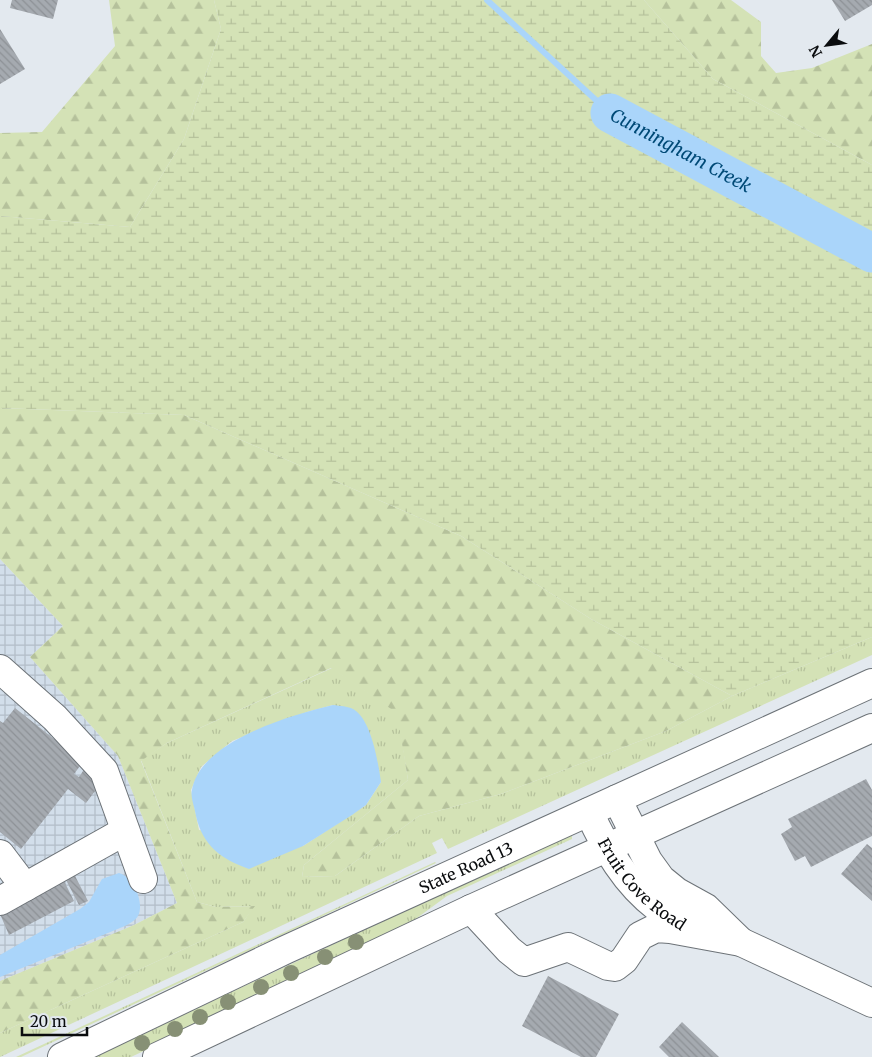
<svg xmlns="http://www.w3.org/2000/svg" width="872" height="1057" font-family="Merriweather,serif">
<defs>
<pattern id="industrial-grid" width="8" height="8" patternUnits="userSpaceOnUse" patternTransform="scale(1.25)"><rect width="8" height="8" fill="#d2deea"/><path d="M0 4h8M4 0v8" fill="none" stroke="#b3bdc8"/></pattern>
<pattern id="grass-tufts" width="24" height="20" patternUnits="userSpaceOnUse" patternTransform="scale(1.25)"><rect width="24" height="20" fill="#d4e2b6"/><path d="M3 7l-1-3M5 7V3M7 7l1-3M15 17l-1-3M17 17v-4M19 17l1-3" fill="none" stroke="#b5c19b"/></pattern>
<pattern id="forest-firs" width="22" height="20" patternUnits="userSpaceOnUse" patternTransform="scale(1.25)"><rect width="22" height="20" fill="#d4e2b6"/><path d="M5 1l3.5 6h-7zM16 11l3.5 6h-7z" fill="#b5c19b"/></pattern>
<pattern id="wetland-marsh" width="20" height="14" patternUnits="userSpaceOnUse" patternTransform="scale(1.25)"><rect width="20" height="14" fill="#d4e2b6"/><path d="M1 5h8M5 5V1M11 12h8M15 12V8" fill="none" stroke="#b5c19b"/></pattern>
<pattern id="building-back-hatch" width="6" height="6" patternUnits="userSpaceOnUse" patternTransform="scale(1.25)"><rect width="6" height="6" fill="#a5aab0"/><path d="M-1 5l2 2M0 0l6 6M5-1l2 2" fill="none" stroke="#8d9196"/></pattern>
</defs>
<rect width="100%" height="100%" fill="#e3e9ef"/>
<path fill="url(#industrial-grid)" d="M 0,559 L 63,626 L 30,657 L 118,756 L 177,903 L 134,925 L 0,981 Z"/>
<path fill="url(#grass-tufts)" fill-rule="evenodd" d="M 872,637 L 872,655 L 448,849 L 442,838 L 432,843 L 437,853 L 0,1057 L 0,1033 L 243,922 L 254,906 L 216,907 L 197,902 L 141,760 L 167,743 L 332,668 L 398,713 L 408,780 L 304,865 L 302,877 L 335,876 L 419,816 L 501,794 L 666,731 L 732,696 ZM 333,705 L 381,782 L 366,805 L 303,846 L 199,830 L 191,790 L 201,767 L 232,741 L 307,712 Z
M 572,835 L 572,839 L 447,896 L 402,929 L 131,1057 L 93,1057 L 434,897 Z
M 435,862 L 436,863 L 21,1057 L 16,1057 Z"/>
<path fill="url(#forest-firs)" d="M 109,0 L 214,0 L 221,29 L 184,139 L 130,227 L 0,216 L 0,133 L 42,132 L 115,46 Z
M 644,0 L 731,0 L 761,22 L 761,56 L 776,73 L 812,68 L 872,44 L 872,165 L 713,79 Z
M 0,408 L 184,415 L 461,536 L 591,619 L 732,696 L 666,731 L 501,794 L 419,816 L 335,876 L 302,877 L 304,865 L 408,780 L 397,713 L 331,668 L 167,743 L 141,761 L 197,902 L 216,907 L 255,906 L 243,922 L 0,1033 L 0,981 L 134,925 L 177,903 L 118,756 L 30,657 L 63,626 L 0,559 Z"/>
<path fill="url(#wetland-marsh)" d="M 214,0 L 644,0 L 713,79 L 872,165 L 872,637 L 732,696 L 591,619 L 461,536 L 184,415 L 0,408 L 0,216 L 130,227 L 184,139 L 221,29 Z"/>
<path fill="#aad5fa" d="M 333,705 C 340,706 350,706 356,711 C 372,724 378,762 381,782 L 366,805 L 352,815 L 303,846 L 249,869 C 221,859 203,846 196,816 C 195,808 190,797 192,790 C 200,741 291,715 333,705 Z
M 119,873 C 133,877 145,902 138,916 C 135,921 130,923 125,926 L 0,977 L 0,955 L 80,909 L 89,902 L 102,879 Z"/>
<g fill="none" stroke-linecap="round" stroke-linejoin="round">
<path stroke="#aad5fa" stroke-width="6" d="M 487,0 L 610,113"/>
<path stroke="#aad5fa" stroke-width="39" id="s1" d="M 610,113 L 872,253"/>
</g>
<path fill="url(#building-back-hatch)" d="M 12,0 L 58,0 L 53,19 L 10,8 Z
M 832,0 L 872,0 L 872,5 L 845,21 Z
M 0,29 L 25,69 L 0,84 Z
M 15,708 L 83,762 L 74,774 L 79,777 L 85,768 L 102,782 L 86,803 L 68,789 L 21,849 L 0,832 L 0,721 L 3,723 Z
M 866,779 L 872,790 L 872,836 L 811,867 L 805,856 L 795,861 L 781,834 L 792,827 L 788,819 Z
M 867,844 L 872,848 L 872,901 L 841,874 Z
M 74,874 L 88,901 L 79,905 L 65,878 Z
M 64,881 L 74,901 L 9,935 L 0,914 Z
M 548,976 L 619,1014 L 596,1057 L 581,1057 L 522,1026 Z
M 682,1022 L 719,1057 L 669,1057 L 659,1047 Z"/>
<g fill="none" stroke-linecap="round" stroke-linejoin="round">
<defs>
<g id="minor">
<path d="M 0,669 L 55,718 L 104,771 L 143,879"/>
<path d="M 617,799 L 648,861 L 661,879 L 677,892 L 706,908 L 741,942"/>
<path id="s2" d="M 589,812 C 606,849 625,883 658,908 C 668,916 679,922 690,930"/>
<path d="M 0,854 L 25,887"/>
<path d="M 0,901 L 125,831"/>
<path d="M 471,909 L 509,950 L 524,962 L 568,947 L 608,966 L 615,967 L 624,960 L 640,936 L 656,928 L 670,929 L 741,942 L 872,1003"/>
</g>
<g id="major">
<path id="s3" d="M 62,1057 L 285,950 L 872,683"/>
<path d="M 157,1057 L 471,909 L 872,728"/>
</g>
</defs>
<use href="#minor" stroke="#6d7378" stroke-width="30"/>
<use href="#major" stroke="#6d7378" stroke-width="30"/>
<use href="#minor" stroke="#fff" stroke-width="28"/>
<use href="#major" stroke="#fff" stroke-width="28"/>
</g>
<g fill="#879075">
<circle cx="356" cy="942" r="8"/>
<circle cx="325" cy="957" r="8"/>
<circle cx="291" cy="973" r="8"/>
<circle cx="261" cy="987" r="8"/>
<circle cx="228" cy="1002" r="8"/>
<circle cx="200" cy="1017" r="8"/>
<circle cx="175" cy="1029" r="8"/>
<circle cx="142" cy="1043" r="8"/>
</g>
<g text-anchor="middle" stroke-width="4.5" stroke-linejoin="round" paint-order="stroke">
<g font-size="16" fill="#0a0c0e" stroke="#e3e9ef">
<text dy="6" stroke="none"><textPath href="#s3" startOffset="446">State Road 13</textPath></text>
<text dy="6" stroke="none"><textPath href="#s2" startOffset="91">Fruit Cove Road</textPath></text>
</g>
<g font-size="18" font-style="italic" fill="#004a77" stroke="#e3e9ef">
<text dy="6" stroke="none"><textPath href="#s1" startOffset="80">Cunningham Creek</textPath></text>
</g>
</g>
<g transform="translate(827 45) rotate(241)" stroke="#e3e9ef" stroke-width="4" paint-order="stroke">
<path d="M0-4L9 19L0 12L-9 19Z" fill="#0a0c0e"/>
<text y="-8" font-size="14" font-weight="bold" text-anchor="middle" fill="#0a0c0e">N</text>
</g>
<path d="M22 1027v8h65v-8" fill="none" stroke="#0a0c0e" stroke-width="2.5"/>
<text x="30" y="1027" font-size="15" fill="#0a0c0e" stroke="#e3e9ef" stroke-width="4" paint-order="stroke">20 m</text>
</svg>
